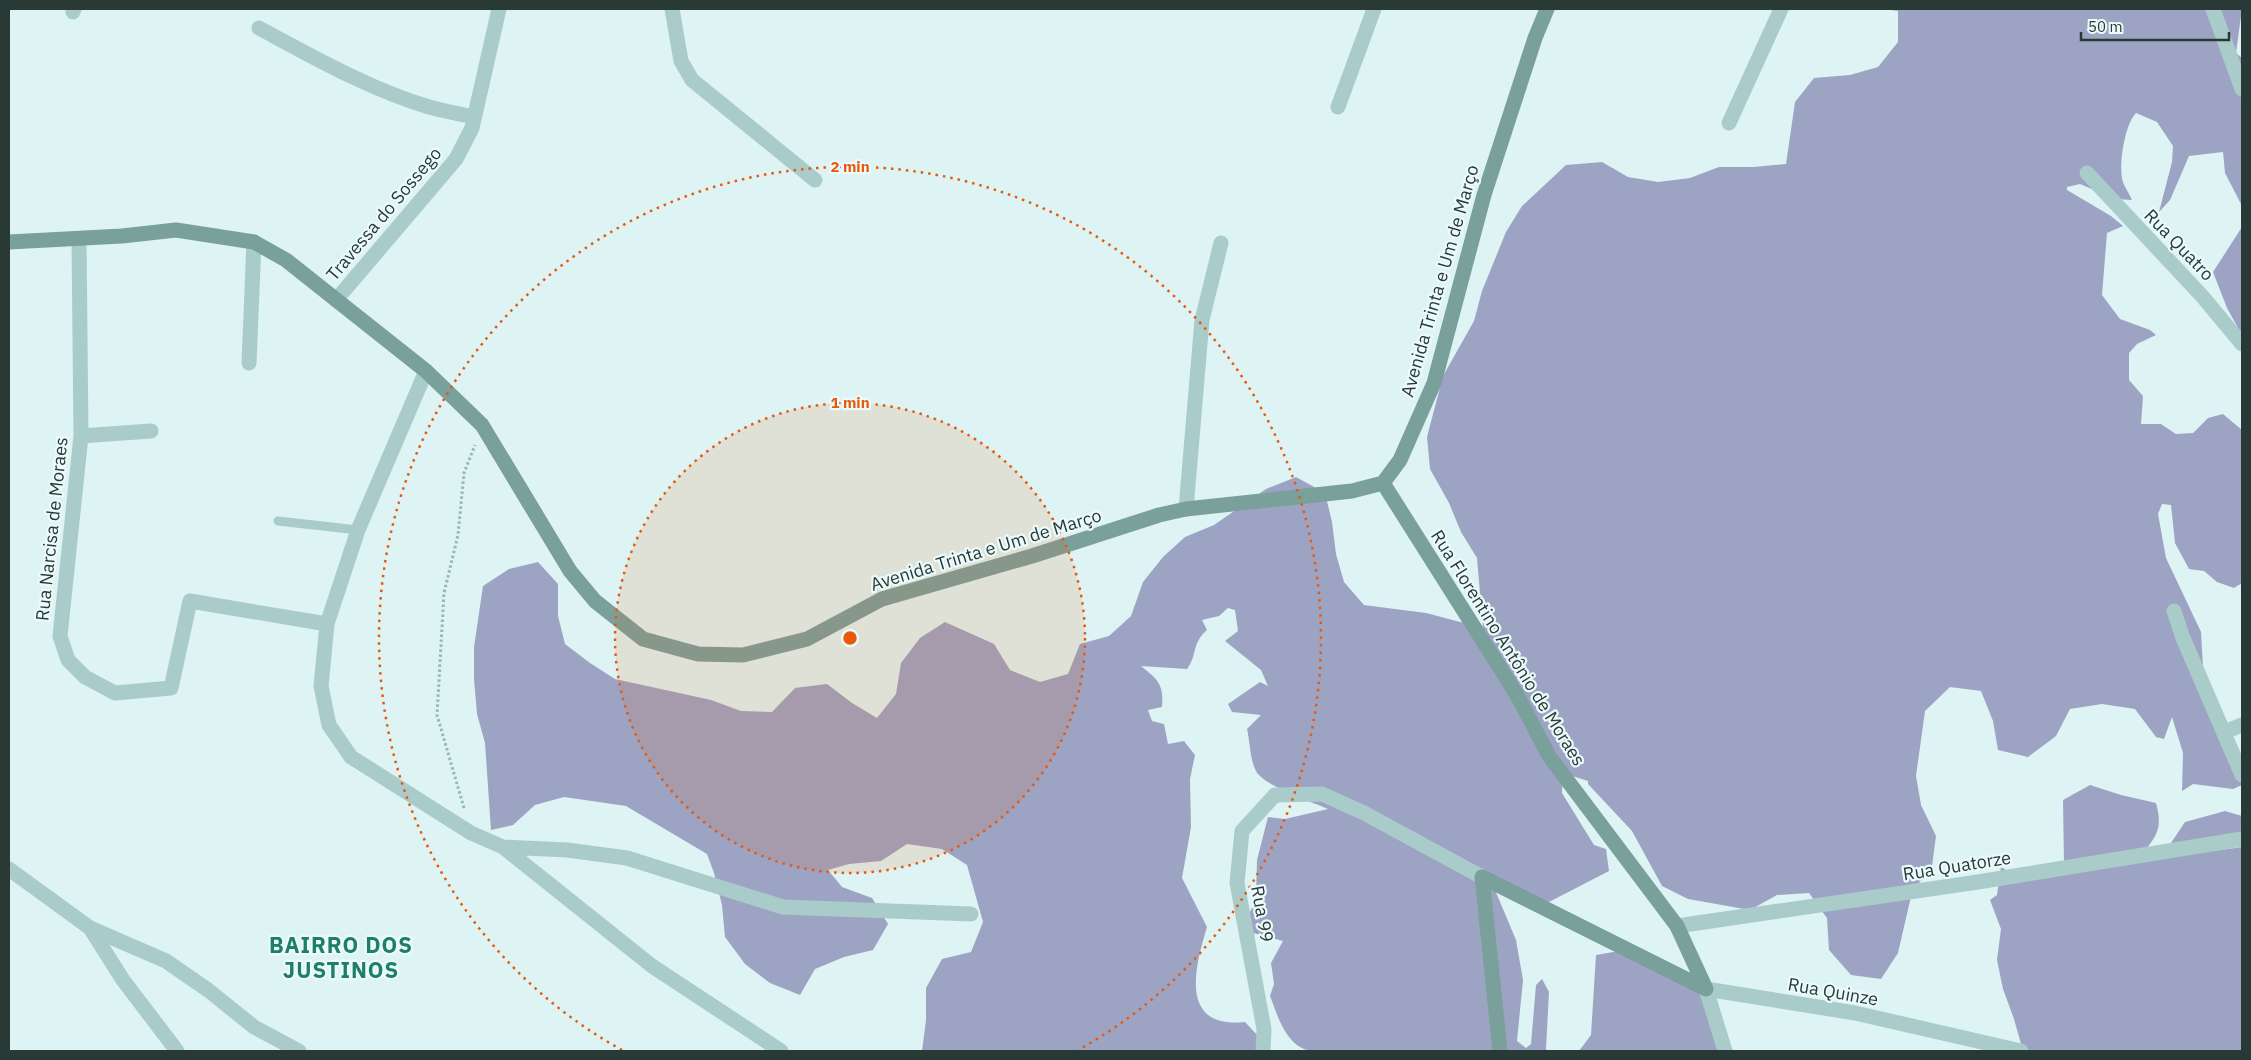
<svg xmlns="http://www.w3.org/2000/svg" width="2251" height="1060" font-family="'IBM Plex Sans',sans-serif">
<rect width="100%" height="100%" fill="#def3f3"/>
<path fill="#9da4c3" d="M 1885,9 L 2242,9 L 2236,53 L 2242,58 L 2242,335 L 2227,308 L 2213,272 L 2242,227 L 2241,204 L 2225,173 L 2223,152 L 2189,156 L 2170,200 L 2159,212 L 2172,162 L 2173,146 L 2157,122 L 2136,113 C 2125,124 2119,162 2122,178 C 2123,185 2129,193 2132,200 L 2115,199 L 2080,184 L 2067,187 L 2067,190 L 2111,216 L 2123,226 L 2107,233 L 2102,295 L 2120,319 L 2150,330 L 2156,335 L 2137,344 L 2129,353 L 2129,380 L 2143,396 L 2141,424 L 2161,424 L 2176,434 L 2193,433 L 2208,418 L 2223,414 L 2242,430 L 2242,583 L 2234,588 L 2217,582 L 2204,571 L 2189,569 L 2175,543 L 2171,505 L 2162,504 L 2158,514 L 2166,558 L 2201,632 L 2204,685 L 2242,773 L 2242,785 L 2233,789 L 2193,784 L 2182,791 L 2183,753 L 2172,717 L 2164,739 L 2156,737 L 2135,709 L 2102,704 L 2070,709 L 2056,736 L 2028,757 L 1998,750 L 1993,721 L 1981,691 L 1950,687 L 1925,711 L 1916,776 L 1921,805 L 1936,836 L 1932,866 L 1912,892 L 1898,953 L 1881,979 L 1851,975 L 1829,950 L 1827,918 L 1809,893 L 1777,895 L 1750,910 L 1688,899 L 1662,886 L 1632,831 L 1588,784 L 1588,781 L 1563,773 L 1562,793 L 1594,845 L 1606,849 L 1609,871 L 1549,902 L 1495,890 L 1516,940 L 1523,980 L 1517,1041 L 1526,1048 L 1531,1044 L 1536,985 L 1542,979 L 1549,992 L 1546,1049 L 1548,1051 L 1310,1051 C 1285,1045 1278,1016 1270,996 L 1274,984 L 1271,963 L 1283,941 L 1241,930 L 1256,900 L 1257,860 L 1268,817 L 1285,819 L 1328,809 C 1312,802 1264,786 1256,771 C 1250,760 1250,742 1247,729 L 1261,715 L 1232,712 L 1228,704 L 1260,682 L 1268,686 L 1261,670 L 1225,641 L 1238,631 L 1235,610 L 1228,608 L 1219,616 L 1202,620 L 1207,630 C 1191,644 1198,654 1187,669 L 1141,666 C 1158,680 1164,684 1162,707 L 1148,710 L 1152,721 L 1164,724 L 1168,744 L 1184,741 L 1195,755 L 1190,779 L 1191,827 L 1182,878 L 1207,927 C 1195,967 1178,1029 1245,1022 L 1259,1037 L 1257,1051 L 922,1051 L 926,1020 L 926,988 L 942,959 L 971,952 L 983,922 L 967,865 L 942,849 L 907,844 L 881,861 L 849,864 L 828,870 L 842,887 L 872,898 L 888,924 L 873,950 L 844,957 L 815,969 L 800,995 L 770,983 L 745,964 L 725,937 L 722,905 L 714,873 L 707,854 L 626,806 L 564,797 L 535,805 L 513,825 L 491,830 L 485,743 L 477,714 L 474,679 L 474,647 L 483,586 L 509,569 L 538,562 L 558,584 L 558,616 L 565,644 L 590,663 L 615,679 L 711,700 L 741,711 L 772,712 L 795,688 L 827,684 L 852,703 L 877,718 L 896,694 L 901,663 L 920,638 L 945,622 L 994,644 L 1010,670 L 1040,682 L 1068,674 L 1080,644 L 1109,636 L 1131,616 L 1143,582 L 1163,557 L 1185,537 L 1214,525 L 1266,489 L 1296,477 L 1325,493 L 1332,522 L 1336,554 L 1344,582 L 1364,605 L 1426,613 L 1483,628 L 1477,558 L 1461,532 L 1449,503 L 1430,469 L 1427,437 L 1443,376 L 1474,321 L 1482,291 L 1506,232 L 1522,206 L 1566,165 L 1602,162 L 1628,177 L 1658,182 L 1690,178 L 1719,167 L 1754,167 L 1786,164 L 1795,102 L 1814,78 L 1850,75 L 1878,67 L 1898,42 L 1898,11 Z
M 2090,785 L 2121,795 L 2156,803 C 2162,825 2159,834 2144,851 L 2169,846 L 2185,822 L 2225,811 L 2242,816 L 2242,835 L 2213,851 L 2242,847 L 2242,1051 L 2023,1051 L 2014,1019 L 2003,989 L 1997,960 L 2001,929 L 1990,900 L 1997,895 L 2001,867 L 2006,870 L 2064,863 L 2063,800 Z
M 1625,950 L 1685,971 L 1721,1023 L 1733,1051 L 1579,1051 L 1591,1035 L 1596,955 Z"/>
<g fill="none" stroke-linecap="round" stroke-linejoin="round">
<path stroke="#93b8b5" stroke-width="3" stroke-dasharray="2.5 2.5" stroke-linecap="butt" d="M 464,808 L 437,715 L 444,593 L 458,535 L 464,473 L 475,445"/>
<path stroke="#a9ccca" stroke-width="9" d="M 278,521 L 358,530"/>
<path stroke="#a9ccca" stroke-width="15" d="M 672,9 L 681,61 L 692,80 L 815,180
M 2213,9 L 2242,89
M 73,12 L 74,9
M 259,28 C 313,57 369,89 429,107 C 444,111 459,114 474,117
M 1338,107 L 1374,9
M 1729,123 L 1781,9
M 2087,173 L 2202,296 L 2242,344
M 79,239 L 81,436 L 60,636 L 68,660 L 85,677 L 115,693 L 171,688 L 190,601 L 327,624
M 336,300 L 456,159 L 472,128 L 499,9
M 249,363 L 254,242
M 426,371 L 358,530 L 327,624 L 321,686 L 329,725 L 351,757 L 471,833 L 503,847 L 652,966 L 781,1051
M 81,436 L 151,431
M 1186,509 L 1202,320 L 1221,243
M 2174,611 L 2183,638 L 2242,775
M 2224,732 L 2242,725
M 503,847 L 567,850 L 627,858 L 783,907 L 971,914
M 9,869 L 90,928 L 166,961 L 208,990 L 254,1027 L 299,1051
M 1677,926 L 1978,882 L 2242,839
M 90,928 L 123,980 L 177,1051
M 1263,1051 L 1264,1029 L 1237,883 L 1242,831 L 1275,795 L 1322,794 L 1364,813 L 1482,877
M 1725,1051 L 1706,989 L 1855,1013 L 2021,1051"/>
<path stroke="#7aa09b" stroke-width="15" d="M 9,242 L 122,236 L 176,230 L 254,242 L 286,260 L 426,371 L 482,425 L 570,571 L 595,601 L 643,639 L 698,654 L 743,655 L 807,639 L 882,599 L 1032,556 L 1159,515 L 1186,509 L 1352,491 L 1383,483 L 1400,460 L 1434,383 L 1484,195 L 1535,38 L 1547,9
M 1383,483 L 1517,695 L 1549,756 L 1677,926 L 1706,989
M 1482,877 L 1706,989
M 1482,877 L 1500,1051"/>
</g>
<circle cx="850" cy="638" r="235" fill="#e8590c" fill-opacity=".12"/>
<g fill="none" stroke="#e8590c" stroke-width="2.5" stroke-dasharray="2.5 5">
<circle cx="850" cy="638" r="235"/>
<path d="M622 1050A471 471 0 1 1 1078 1050"/>
</g>
<g text-anchor="middle" stroke-width="4.5" stroke-linejoin="round" paint-order="stroke">
<g font-size="18" fill="#293936" stroke="#ebfafb">
<text transform="translate(384 214) rotate(-50)" y="6">Travessa do Sossego</text>
<text transform="translate(2179 245) rotate(46)" y="6">Rua Quatro</text>
<text transform="translate(1440 281) rotate(-74)" y="6">Avenida Trinta e Um de Março</text>
<text transform="translate(52 529) rotate(-84)" y="6">Rua Narcisa de Moraes</text>
<text transform="translate(986 550) rotate(-17)" y="6">Avenida Trinta e Um de Março</text>
<text transform="translate(1508 648) rotate(58)" y="6">Rua Florentino Antônio de Moraes</text>
<text transform="translate(1957 866) rotate(-9)" y="6">Rua Quatorze</text>
<text transform="translate(1262 914) rotate(80)" y="6">Rua 99</text>
<text transform="translate(1833 992) rotate(10)" y="6">Rua Quinze</text>
</g>
<g font-size="22" font-weight="bold" letter-spacing="1" fill="#1e7f65" stroke="#ebfafb">
<text x="341" y="953">BAIRRO DOS<tspan x="341" dy="25">JUSTINOS</tspan></text>
</g>
</g>
<circle cx="850" cy="638" r="8" fill="#e8590c" stroke="#ebfafb" stroke-width="2.5"/>
<g font-size="15" text-anchor="middle" font-weight="bold" fill="#e8590c" stroke="#ebfafb" stroke-width="4.5" stroke-linejoin="round" paint-order="stroke">
<text x="850" y="172">2 min</text>
<text x="850" y="408">1 min</text>
</g>
<rect width="2251" height="1060" fill="none" stroke="#293936" stroke-width="20"/>
<path d="M2081 32v8h148v-8" fill="none" stroke="#293936" stroke-width="2.5"/>
<text x="2088" y="32" font-size="15" fill="#293936" stroke="#ebfafb" stroke-width="4" paint-order="stroke">50 m</text>
</svg>
